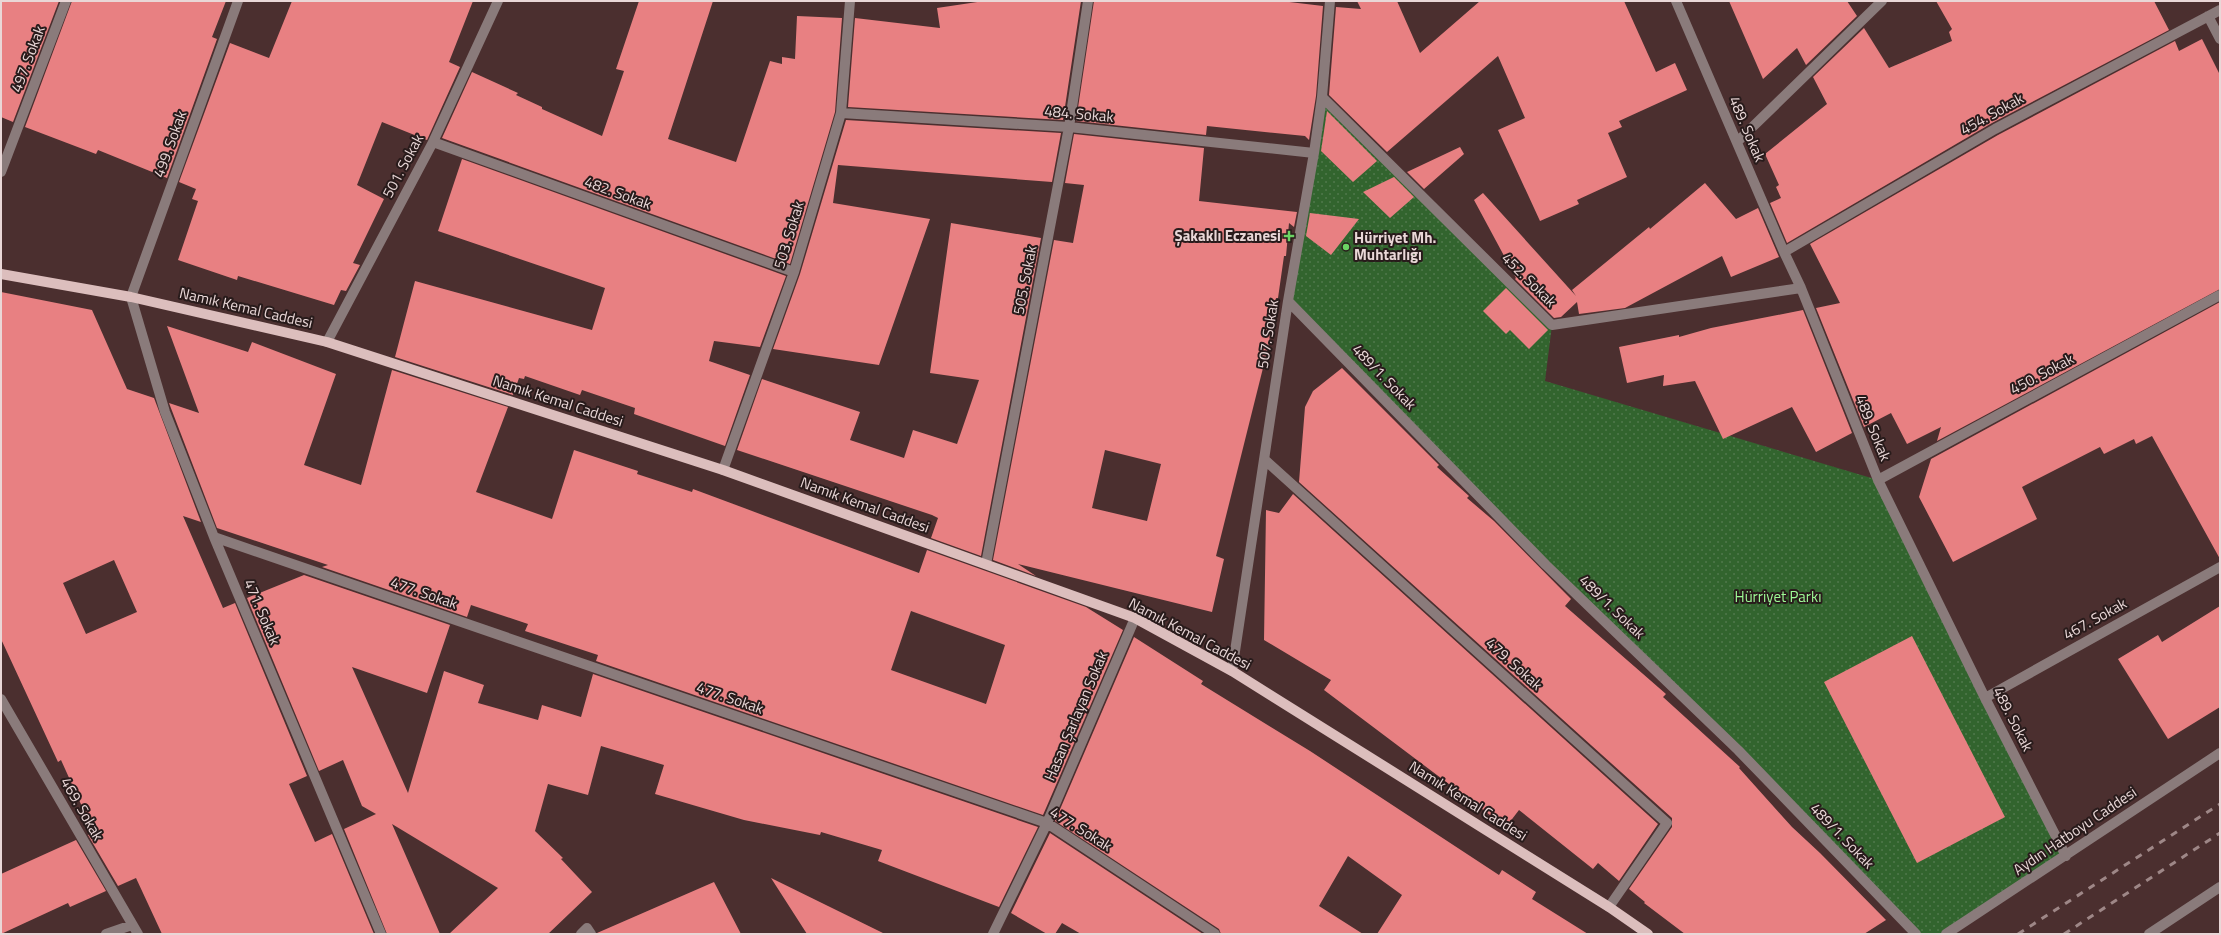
<svg xmlns="http://www.w3.org/2000/svg" width="2221" height="935" font-family="'Titillium Web',sans-serif">
<defs>
<pattern id="green-dots" width="8" height="8" patternUnits="userSpaceOnUse"><rect width="8" height="8" fill="#32642e"/><path d="M2 2h.1M6 6h.1" fill="none" stroke="#50794c" stroke-width="1.8" stroke-linecap="round"/></pattern>
</defs>
<rect width="100%" height="100%" fill="#4b2f2f"/>
<path fill="url(#green-dots)" d="M 1322,97 L 1552,325 L 1545,381 L 1878,480 L 2066,856 L 1946,934 L 1916,934 L 1288,301 Z"/>
<path fill="#e88082" fill-rule="evenodd" d="M 1,1 L 59,1 L 13,122 L 1,117 Z
M 72,1 L 226,1 L 212,37 L 217,39 L 167,178 L 98,150 L 96,154 L 25,127 Z
M 292,1 L 473,1 L 449,62 L 460,67 L 427,140 L 382,122 L 357,185 L 384,199 L 353,263 L 360,265 L 346,291 L 341,290 L 334,305 L 238,276 L 237,280 L 178,260 L 198,201 L 192,199 L 196,189 L 179,182 L 230,43 L 269,58 Z
M 639,1 L 713,1 L 668,139 L 736,162 L 770,61 L 782,64 L 782,57 L 795,59 L 797,16 L 842,18 L 835,112 L 790,264 L 442,138 L 472,72 L 518,93 L 516,95 L 542,107 L 542,109 L 602,136 L 624,71 L 616,69 Z
M 984,1 L 1081,1 L 1063,120 L 848,107 L 855,18 L 940,28 L 937,8 Z
M 1094,1 L 1281,1 L 1323,6 L 1316,96 L 1309,140 L 1305,136 L 1207,126 L 1206,135 L 1076,121 Z
M 1357,1 L 1397,1 L 1420,53 L 1480,1 L 1624,1 L 1656,72 L 1675,63 L 1687,90 L 1619,121 L 1622,127 L 1608,133 L 1627,177 L 1577,200 L 1579,204 L 1540,221 L 1498,130 L 1525,118 L 1498,56 L 1387,152 L 1329,95 L 1336,7 L 1361,9 Z
M 1729,1 L 1847,1 L 1857,16 L 1806,65 L 1797,48 L 1763,79 Z
M 1936,1 L 2154,1 L 2169,30 L 1992,123 L 1787,243 L 1770,203 L 1781,198 L 1776,187 L 1779,185 L 1765,154 L 1827,104 L 1813,77 L 1864,28 L 1889,68 L 1952,41 L 1949,32 L 1952,29 Z
M 2202,39 L 2220,75 L 2220,289 L 1937,441 L 1941,427 L 1907,444 L 1891,413 L 1864,427 L 1816,308 L 1840,303 L 1810,244 L 1998,135 L 2175,41 L 2179,51 Z
M 1327,111 L 1377,161 L 1353,182 L 1321,151 Z
M 846,120 L 1061,133 L 1052,182 L 838,165 L 833,203 L 930,219 L 879,365 L 773,349 L 800,274 Z
M 1074,134 L 1204,148 L 1199,201 L 1297,212 L 1294,227 L 1289,223 L 1286,256 L 1284,256 L 1278,298 L 1276,298 L 1268,348 L 1216,556 L 1224,559 L 1212,612 L 1018,564 L 1036,576 L 993,560 L 1054,240 L 1073,243 L 1084,185 L 1065,183 ZM 1105,450 L 1161,464 L 1147,521 L 1092,508 Z
M 1460,147 L 1464,154 L 1424,189 L 1407,172 Z
M 462,159 L 786,276 L 760,347 L 714,341 L 709,361 L 750,375 L 725,446 L 634,414 L 635,408 L 582,390 L 580,395 L 525,376 L 524,379 L 519,378 L 513,395 L 395,357 L 415,281 L 592,330 L 605,288 L 438,231 Z
M 1394,177 L 1414,197 L 1390,218 L 1363,192 Z
M 1705,183 L 1736,219 L 1758,208 L 1779,257 L 1731,277 L 1722,256 L 1625,308 L 1579,314 L 1577,302 L 1561,317 L 1554,318 L 1515,279 L 1516,278 L 1474,200 L 1483,193 L 1576,296 L 1572,290 L 1649,227 L 1650,229 Z
M 1310,213 L 1359,219 L 1331,255 L 1306,236 Z
M 951,223 L 1041,238 L 981,556 L 931,538 L 938,518 L 932,515 L 737,450 L 762,379 L 860,412 L 850,440 L 904,458 L 913,430 L 957,444 L 979,380 L 930,373 Z
M 1506,288 L 1548,330 L 1529,349 L 1510,330 L 1506,334 L 1483,311 Z
M 1,292 L 92,310 L 127,389 L 154,398 L 201,522 L 183,516 L 223,608 L 235,603 L 307,776 L 289,784 L 315,842 L 332,834 L 374,934 L 162,934 L 136,878 L 118,886 L 88,835 L 94,833 L 61,760 L 58,762 L 1,639 ZM 114,560 L 137,612 L 86,634 L 63,583 Z
M 2220,302 L 2220,559 L 2152,436 L 2136,444 L 2134,439 L 2104,454 L 2100,447 L 2022,487 L 2037,519 L 1953,562 L 1919,497 L 1931,459 Z
M 1803,310 L 1852,433 L 1816,452 L 1792,407 L 1723,439 L 1695,381 L 1663,386 L 1664,375 L 1627,383 L 1619,347 L 1679,335 L 1679,337 L 1711,328 Z
M 167,326 L 248,352 L 252,342 L 336,374 L 304,465 L 361,485 L 392,370 L 508,407 L 476,492 L 552,519 L 574,450 L 638,471 L 637,474 L 692,492 L 693,489 L 919,573 L 927,550 L 1086,607 L 1123,630 L 1043,815 L 596,661 L 598,655 L 525,631 L 528,624 L 471,605 L 467,617 L 322,567 L 328,565 L 217,528 L 169,403 L 199,413 ZM 911,611 L 1005,645 L 986,704 L 891,670 Z
M 1342,368 L 1439,465 L 1437,467 L 1469,496 L 1467,498 L 1494,521 L 1571,599 L 1565,606 L 1666,694 L 1663,697 L 1740,767 L 1739,768 L 1792,827 L 1820,853 L 1886,920 L 1864,934 L 1685,934 L 1644,903 L 1645,902 L 1629,889 L 1672,827 L 1672,818 L 1299,482 L 1305,407 L 1313,391 Z
M 1293,494 L 1658,824 L 1619,881 L 1598,863 L 1593,869 L 1519,810 L 1506,827 L 1324,690 L 1331,680 L 1264,640 L 1266,510 L 1279,513 Z
M 304,575 L 450,625 L 427,693 L 352,667 L 408,793 L 444,671 L 484,685 L 478,703 L 538,720 L 542,705 L 581,717 L 593,674 L 1038,827 L 999,907 L 878,861 L 882,850 L 821,832 L 820,835 L 744,820 L 655,794 L 664,765 L 601,746 L 588,795 L 548,784 L 535,831 L 563,858 L 561,859 L 592,892 L 548,934 L 449,934 L 498,888 L 392,824 L 440,934 L 387,934 L 344,829 L 376,814 L 362,806 L 343,760 L 319,771 L 247,598 Z
M 2220,606 L 2220,707 L 2168,739 L 2118,659 L 2158,635 L 2162,642 Z
M 1912,636 L 2005,817 L 1917,863 L 1824,682 Z
M 1134,637 L 1203,681 L 1201,684 L 1310,751 L 1499,875 L 1502,870 L 1536,892 L 1532,899 L 1588,934 L 1377,934 L 1402,895 L 1348,856 L 1319,906 L 1363,934 L 1221,934 L 1219,929 L 1055,821 Z
M 1050,833 L 1203,934 L 1081,934 L 1062,923 L 1055,934 L 1047,934 L 1011,913 Z
M 76,840 L 106,891 L 70,907 L 68,903 L 1,934 L 1,874 Z
M 771,878 L 885,934 L 807,934 Z
M 714,882 L 741,934 L 597,934 L 597,933 Z"/>
<g fill="none" stroke-linecap="round" stroke-linejoin="round">
<path stroke="#8a7b7b" stroke-width="10" d="M 238,1 L 131,297 L 165,412 L 214,537 L 381,934
M 1676,1 L 1784,252 L 1801,288 L 1878,480 L 1985,698 L 2066,856
M 2208,16 L 2220,39
M 1322,97 L 1552,325 L 1801,288
M 841,113 L 1069,127 L 1314,153
M 433,142 L 794,272
M 1737,142 L 1882,1
M 1,172 L 66,1
M 1784,252 L 1995,129 L 2220,10
M 1288,301 L 1546,565 L 1738,750 L 1916,934
M 327,342 L 433,142 L 498,1
M 1264,459 L 1667,823 L 1609,907
M 723,470 L 794,272 L 841,113 L 850,1
M 1878,480 L 2220,295
M 214,537 L 1047,823 L 1215,934
M 986,564 L 1069,127 L 1088,1
M 1232,671 L 1288,301 L 1314,153 L 1322,97 L 1330,1
M 1985,698 L 2220,567
M 1,699 L 138,934
M 106,934 L 132,925
M 581,934 L 587,928 L 591,934
M 993,934 L 1047,823 L 1135,618
M 1946,934 L 2220,753
M 2149,934 L 2220,887"/>
<path stroke="#dcbebd" stroke-width="10" d="M 1,274 L 131,297 L 327,342 L 723,470 L 1135,618 L 1232,671 L 1609,907 L 1648,934"/>
<path stroke="#9e8787" stroke-width="3" stroke-dasharray="7 7" stroke-linecap="butt" d="M 2018,934 L 2220,804
M 2064,934 L 2220,833"/>
</g>
<g fill="#6bd363" stroke="#281b1b" stroke-width="1.5">
<path d="M1287 230h4v4h4v4h-4v4h-4v-4h-4v-4h4z"/>
<circle cx="1346" cy="247" r="4"/>
</g>
<g text-anchor="middle" stroke-width="4" stroke-linejoin="round" paint-order="stroke">
<g font-size="15" fill="#e9d7d7" stroke="#281b1b">
<text transform="translate(28 59) rotate(-69)" y="5">497. Sokak</text>
<text transform="translate(1079 114) rotate(5)" y="5">484. Sokak</text>
<text transform="translate(1992 114) rotate(-29)" y="5">454. Sokak</text>
<text transform="translate(1747 129) rotate(67)" y="5">489. Sokak</text>
<text transform="translate(170 144) rotate(-70)" y="5">499. Sokak</text>
<text transform="translate(403 166) rotate(-62)" y="5">501. Sokak</text>
<text transform="translate(618 193) rotate(20)" y="5">482. Sokak</text>
<text transform="translate(789 235) rotate(-73)" y="5">503. Sokak</text>
<text transform="translate(1025 280) rotate(-79)" y="5">505. Sokak</text>
<text transform="translate(1529 280) rotate(45)" y="5">452. Sokak</text>
<text transform="translate(246 308) rotate(13)" y="5">Namık Kemal Caddesi</text>
<text transform="translate(1268 334) rotate(-81)" y="5">507. Sokak</text>
<text transform="translate(2042 374) rotate(-28)" y="5">450. Sokak</text>
<text transform="translate(1384 377) rotate(46)" y="5">489/1. Sokak</text>
<text transform="translate(558 401) rotate(18)" y="5">Namık Kemal Caddesi</text>
<text transform="translate(1873 428) rotate(68)" y="5">489. Sokak</text>
<text transform="translate(865 505) rotate(20)" y="5">Namık Kemal Caddesi</text>
<text transform="translate(424 593) rotate(19)" y="5">477. Sokak</text>
<text transform="translate(1612 607) rotate(44)" y="5">489/1. Sokak</text>
<text transform="translate(262 612) rotate(67)" y="5">471. Sokak</text>
<text transform="translate(2095 619) rotate(-29)" y="5">467. Sokak</text>
<text transform="translate(1190 634) rotate(28)" y="5">Namık Kemal Caddesi</text>
<text transform="translate(1514 664) rotate(42)" y="5">479. Sokak</text>
<text transform="translate(730 698) rotate(19)" y="5">477. Sokak</text>
<text transform="translate(1076 716) rotate(-67)" y="5">Hasan Şarlayan Sokak</text>
<text transform="translate(2013 719) rotate(63)" y="5">489. Sokak</text>
<text transform="translate(1468 801) rotate(32)" y="5">Namık Kemal Caddesi</text>
<text transform="translate(82 809) rotate(60)" y="5">469. Sokak</text>
<text transform="translate(1081 829) rotate(32)" y="5">477. Sokak</text>
<text transform="translate(2075 831) rotate(-34)" y="5">Aydın Hatboyu Caddesi</text>
<text transform="translate(1842 836) rotate(46)" y="5">489/1. Sokak</text>
</g>
<g font-size="15" font-weight="bold" fill="#e9d7d7" stroke="#281b1b" text-anchor="end">
<text x="1281" y="241">Şakaklı Eczanesi</text>
<text x="1354" y="243" text-anchor="start">Hürriyet Mh.<tspan x="1354" dy="17">Muhtarlığı</tspan></text>
</g>
<g font-size="15" fill="#9efa96" stroke="#281b1b">
<text x="1778" y="602">Hürriyet Parkı</text>
</g>
</g>
<rect width="2221" height="935" fill="none" stroke="#e9d7d7" stroke-width="4"/>
</svg>
